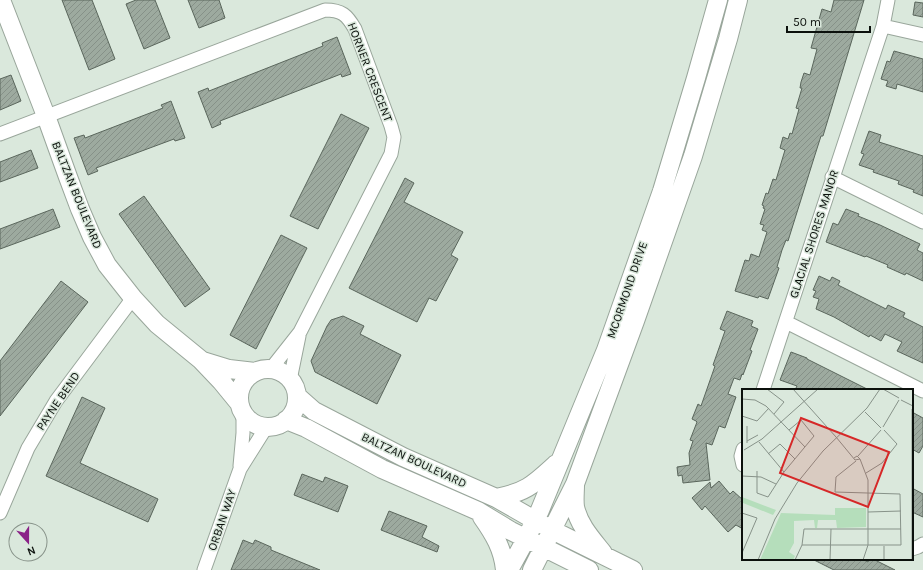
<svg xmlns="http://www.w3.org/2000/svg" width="923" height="570" font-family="Karla,sans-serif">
<defs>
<pattern id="building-hatch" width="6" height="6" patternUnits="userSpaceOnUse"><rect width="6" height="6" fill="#9daa9f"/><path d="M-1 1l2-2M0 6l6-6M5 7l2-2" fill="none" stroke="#869188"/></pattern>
</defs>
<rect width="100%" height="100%" fill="#dae8dc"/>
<path fill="url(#building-hatch)" stroke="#5a665c" d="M 62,0 L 92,0 L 115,59 L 89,70 Z
M 136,0 L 155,0 L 170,38 L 144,49 L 126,4 Z
M 188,0 L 219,0 L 225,18 L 199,28 Z
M 834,0 L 864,0 L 823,136 L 821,136 L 814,158 L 788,241 L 786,240 L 782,250 L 777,267 L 779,268 L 768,299 L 759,296 L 758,298 L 735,291 L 745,260 L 749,261 L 751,254 L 759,257 L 767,232 L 762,230 L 764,225 L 760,224 L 765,209 L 763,208 L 764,206 L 762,205 L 766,193 L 768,194 L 773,179 L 776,180 L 785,150 L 780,148 L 783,137 L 788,139 L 790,133 L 792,134 L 799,109 L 796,108 L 802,88 L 800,88 L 801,82 L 804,73 L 810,75 L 817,49 L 811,48 L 822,9 L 831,12 Z
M 915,2 L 923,3 L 923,17 L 913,15 Z
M 337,37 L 351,74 L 342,77 L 341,74 L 220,121 L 221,124 L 212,128 L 198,92 L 208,88 L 209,91 L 323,46 L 322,43 Z
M 894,51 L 923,59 L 923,92 L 897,84 L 896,89 L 886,86 L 888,81 L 881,79 L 887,61 L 890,62 Z
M 11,75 L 21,101 L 0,110 L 0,79 Z
M 171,101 L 185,138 L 175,141 L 174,139 L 96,168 L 98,171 L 88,175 L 74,138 L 84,135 L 85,138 L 163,108 L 161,105 Z
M 341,114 L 369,128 L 318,229 L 290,216 Z
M 869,131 L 881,135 L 879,142 L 923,156 L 923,196 L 913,192 L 914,190 L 898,184 L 899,181 L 873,172 L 874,170 L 859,165 L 864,154 L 861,153 Z
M 31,150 L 38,168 L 0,182 L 0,162 Z
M 405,178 L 414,183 L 404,202 L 463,232 L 451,255 L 458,259 L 436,301 L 429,298 L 417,322 L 349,288 Z
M 144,196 L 210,289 L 185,307 L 119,214 Z
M 53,209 L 60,227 L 0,249 L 0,229 Z
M 846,209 L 859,214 L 858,216 L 880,225 L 920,244 L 917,250 L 923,253 L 923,281 L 906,273 L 905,275 L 887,267 L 888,265 L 866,256 L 865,257 L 826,242 L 833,223 L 838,225 Z
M 281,235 L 307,248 L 256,349 L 230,335 Z
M 819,276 L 830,281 L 832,277 L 840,281 L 838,285 L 886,309 L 888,305 L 905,313 L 903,317 L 923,327 L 923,363 L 897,351 L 902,342 L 885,334 L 881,341 L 870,335 L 869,337 L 834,317 L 816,309 L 819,299 L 813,297 L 816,291 L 813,290 Z
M 61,281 L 88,302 L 0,416 L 0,361 Z
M 727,311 L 753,321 L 751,326 L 758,329 L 750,350 L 752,351 L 743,375 L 742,374 L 740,380 L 734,378 L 728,394 L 736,397 L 725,428 L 719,426 L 712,445 L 706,443 L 710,480 L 683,483 L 682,475 L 678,476 L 677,467 L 690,465 L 689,453 L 693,441 L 690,440 L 697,422 L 696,421 L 692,419 L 698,404 L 701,406 L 715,366 L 713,365 L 725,331 L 720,329 Z
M 343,316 L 364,326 L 360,334 L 401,355 L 377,404 L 315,372 L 311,361 L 327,326 L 331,320 Z
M 791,352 L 807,358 L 807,359 L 869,390 L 795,390 L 797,386 L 780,380 Z
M 82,397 L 105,408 L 80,463 L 158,499 L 148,522 L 46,476 Z
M 912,412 L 923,418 L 923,446 L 919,453 L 912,449 Z
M 302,474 L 323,482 L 325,477 L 348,486 L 338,512 L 294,495 Z
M 719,481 L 730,494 L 733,491 L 743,500 L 743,529 L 736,525 L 728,532 L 705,506 L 702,510 L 692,498 L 710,482 L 711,488 Z
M 912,488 L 923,494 L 923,517 L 912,512 Z
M 389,511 L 427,526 L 422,537 L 439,546 L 437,552 L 381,530 Z
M 243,540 L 253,544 L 255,540 L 271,547 L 271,550 L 320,570 L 231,570 Z
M 812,559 L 862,559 L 868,562 L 869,559 L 873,559 L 895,570 L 834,570 Z"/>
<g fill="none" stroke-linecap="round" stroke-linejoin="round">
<defs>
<path id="street" d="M 883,26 L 923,35
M 0,134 L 325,10 C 342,10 347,15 355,29 L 391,126 L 394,137 L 391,154 L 300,332 L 270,370
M 832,177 L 923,222
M 786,322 L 923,391
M 290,380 L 299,336
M 763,390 L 883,26 L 888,0
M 743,449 L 741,456 L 743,465
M 240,466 L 243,433 L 243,414
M 0,513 L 28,448 L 56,401 L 133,298
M 912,549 L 918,547 L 923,544
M 204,570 L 240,469 L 267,426"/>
<path id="secondary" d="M 1,0 L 46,116 L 68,177 L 80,209 L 92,237 L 107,265 L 133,298 L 157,324 L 201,360 L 221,381 L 239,403
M 203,361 L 229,369 L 255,372
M239 398a29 29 0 1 1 58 0a29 29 0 1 1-58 0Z
M 297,396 L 314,411 L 403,457 L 496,498 L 552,530 L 633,570
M 286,420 L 306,428 L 382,469 L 478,511 L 511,531 L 589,570
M 575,485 C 575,492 574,500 575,507 C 579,525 591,538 603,553
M 496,498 C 527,492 534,484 556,464
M 482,517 C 494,534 503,549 505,570
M 509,570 L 526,539 L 540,510 L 606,350 L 662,191 L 696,78 L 718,0
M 532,570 L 575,484 L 635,321 L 693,156 L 728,39 L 738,0"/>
</defs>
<use href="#street" stroke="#99a69b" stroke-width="15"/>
<use href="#secondary" stroke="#99a69b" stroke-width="20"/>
<use href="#street" stroke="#fff" stroke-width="13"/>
<use href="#secondary" stroke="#fff" stroke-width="18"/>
</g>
<g text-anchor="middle" stroke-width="3" stroke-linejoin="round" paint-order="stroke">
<g font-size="12" fill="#0b100c" stroke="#dae8dc">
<text transform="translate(370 72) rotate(69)" y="4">HORNER CRESCENT</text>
<text transform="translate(77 195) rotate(68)" y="4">BALTZAN BOULEVARD</text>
<text transform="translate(814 234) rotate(-72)" y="4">GLACIAL SHORES MANOR</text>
<text transform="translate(627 290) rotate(-71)" y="4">MCORMOND DRIVE</text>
<text transform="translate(58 401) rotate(-56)" y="4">PAYNE BEND</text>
<text transform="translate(414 460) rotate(25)" y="4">BALTZAN BOULEVARD</text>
<text transform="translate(222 520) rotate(-71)" y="4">ORBAN WAY</text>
</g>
</g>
<g transform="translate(742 389)">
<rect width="171" height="171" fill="#dae8dc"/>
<path d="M 0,108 L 34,121 L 31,126 L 1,114 ZM 93,119 L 124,119 L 124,138 L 95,139 L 94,131 L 76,131 L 75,139 L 73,139 L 72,131 L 52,132 L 52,154 L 47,163 L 53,167 L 51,171 L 18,171 L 39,124 L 93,126 Z" fill="#b5debb"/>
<path fill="none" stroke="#879289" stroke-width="1" d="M 25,0 L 42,13 L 32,25M 51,0 L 94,48M 141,0 L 157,9M 0,10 L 13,11 L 24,17 L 63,58M 159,11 L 171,17M 123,23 L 139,39M 0,27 L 15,32 L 27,19M 141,38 L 157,11M 94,48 L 113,71 L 118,70 L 115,67 L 112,69M 5,52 L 16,46M 17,53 L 42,83M 5,54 L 5,37M 2,61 L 20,50 L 76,0M 26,65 L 38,55 L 53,70M 116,67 L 139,41M 118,70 L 126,91 L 126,156 L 121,171M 15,82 L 15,104 L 26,108 L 42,83 L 72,47 L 59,31 L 47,41M 124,84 L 140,74 L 155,55 L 142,41M 0,87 L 19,88 L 34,95M 126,123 L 159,122M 0,124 L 15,129 L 0,164M 60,156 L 159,156 L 158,105 L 93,103 L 94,88 L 114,72M 16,171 L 33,130 L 55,94 L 81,62 L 125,19 L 138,0M 53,171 L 60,156 L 62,140 L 159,140M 88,171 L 89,140M 142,171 L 142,157M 170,171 L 170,20"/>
<path fill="#d62828" fill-opacity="0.15" stroke="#d62828" stroke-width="2" d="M 59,29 L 147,63 L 126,118 L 38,84 Z"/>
<rect width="171" height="171" fill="none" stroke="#0b100c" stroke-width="2"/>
</g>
<g transform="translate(28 542) rotate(159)"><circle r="19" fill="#dae8dc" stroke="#879289"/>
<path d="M0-3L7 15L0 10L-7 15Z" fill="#8a2187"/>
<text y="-6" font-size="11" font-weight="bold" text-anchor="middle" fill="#0b100c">N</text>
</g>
<path d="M787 26v6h83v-6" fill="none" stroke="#0b100c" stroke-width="2"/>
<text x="793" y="26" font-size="12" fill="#0b100c" stroke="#dae8dc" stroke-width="3" paint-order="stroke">50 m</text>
</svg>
